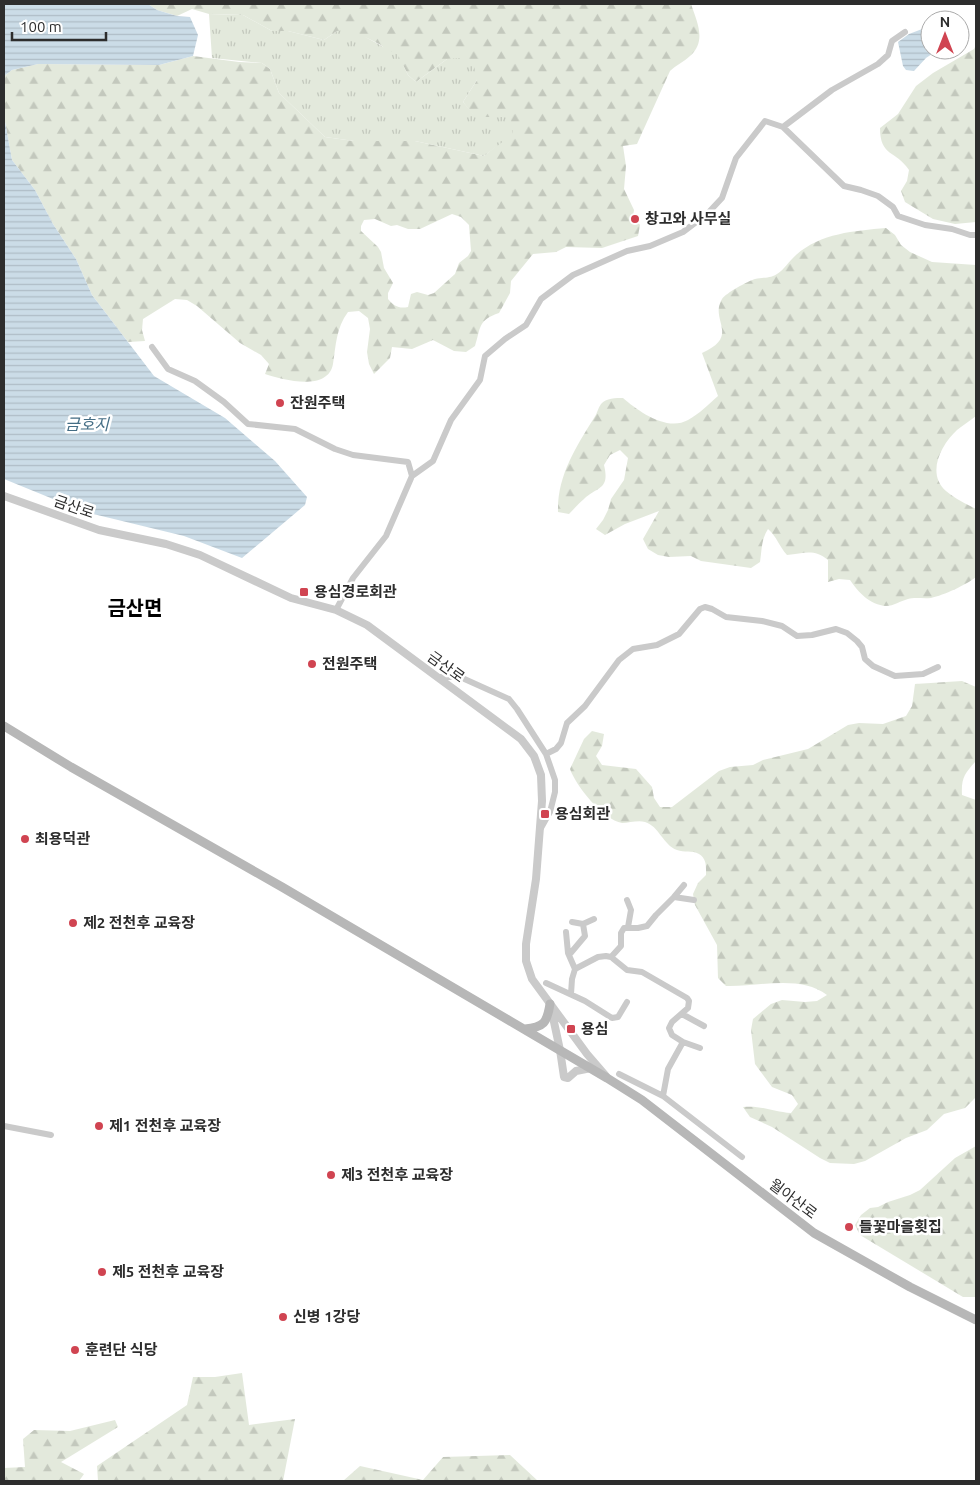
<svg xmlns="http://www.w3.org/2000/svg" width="980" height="1485" font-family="Ubuntu,'Noto Sans KR',sans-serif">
<defs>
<pattern id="forest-firs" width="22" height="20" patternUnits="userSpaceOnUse" patternTransform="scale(1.25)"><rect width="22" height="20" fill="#e3e9dc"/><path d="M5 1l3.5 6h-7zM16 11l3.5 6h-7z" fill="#c3c8bd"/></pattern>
<pattern id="park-tufts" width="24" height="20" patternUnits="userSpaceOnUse" patternTransform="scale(1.25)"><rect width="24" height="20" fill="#e3e9dc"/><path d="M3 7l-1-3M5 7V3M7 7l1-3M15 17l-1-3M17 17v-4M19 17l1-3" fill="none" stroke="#c3c8bd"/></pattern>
<pattern id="water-rules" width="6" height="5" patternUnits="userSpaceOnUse" patternTransform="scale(1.25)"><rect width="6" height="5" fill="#cbdce7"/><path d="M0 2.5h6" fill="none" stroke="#afbdc6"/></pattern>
</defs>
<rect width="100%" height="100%" fill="#fff"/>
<path fill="url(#forest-firs)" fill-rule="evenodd" d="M 148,4 L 691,4 C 697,22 707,41 690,56 C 684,62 676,65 670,71 L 637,144 L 623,146 L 626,166 L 624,189 L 634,210 L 633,216 L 640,225 L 638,236 L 602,248 L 566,247 L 556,252 L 533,254 L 511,281 L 510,293 L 499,313 C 478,320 481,327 475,346 L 466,352 L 454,351 L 433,340 L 412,349 L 392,347 L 390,358 L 374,374 L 369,364 L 367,352 L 370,329 L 368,318 L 359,311 L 348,312 C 336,328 336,345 333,364 C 328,392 283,380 265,374 L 269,364 L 261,355 L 240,343 L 197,306 L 187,300 L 175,299 L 143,319 L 142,330 L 145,341 L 128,342 L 92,295 L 76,259 L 53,224 L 35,190 L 12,160 L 4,116 L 4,76 L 12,70 L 38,64 L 159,65 L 193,56 L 239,62 L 262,63 L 270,69 L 279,93 L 325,137 L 354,141 L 415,141 L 484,156 L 495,147 L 510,117 L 475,117 L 463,102 L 477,80 L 447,59 L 416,82 L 408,75 L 404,67 L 381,45 L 367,38 L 337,31 L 324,40 L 288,31 L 272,31 L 243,15 L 209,14 L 192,9 L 177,16 L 157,10 ZM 452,214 L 461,217 L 469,225 L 471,251 L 468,256 L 459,263 L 455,274 L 434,293 L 428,295 L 417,292 L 411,294 L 408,307 C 399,309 394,306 388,299 L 388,293 L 393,283 L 384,268 L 381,252 L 378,247 L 361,231 L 361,226 L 364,220 L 375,219 L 391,226 L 397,225 L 408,229 L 420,229 Z
M 976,45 L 976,222 L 955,224 L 933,219 L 905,202 L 901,191 L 907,181 L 909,170 C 896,150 880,157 880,128 L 898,114 L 916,86 L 933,73 L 974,49 Z
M 886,228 L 895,235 L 901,245 L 910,252 L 932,262 L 976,265 L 976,416 C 970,421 963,425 957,430 C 941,445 926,473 946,491 C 954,498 966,504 976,509 L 976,577 C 966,585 944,595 931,598 C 923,599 915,597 908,599 C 900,601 894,606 886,606 C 870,605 858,592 850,580 L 839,579 L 828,582 L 828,560 C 813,548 804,554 787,555 C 779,546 777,537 768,529 C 761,540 762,550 760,562 L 751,568 L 701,561 L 691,556 L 669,557 L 658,555 L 648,549 L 643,539 L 659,511 L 625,524 L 605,535 L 596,529 L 603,520 L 608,510 L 611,499 L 624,480 L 628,458 L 620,450 L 610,455 L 604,465 C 610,490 598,486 584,499 C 578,504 574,509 569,514 L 558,512 C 557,476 576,447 594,418 C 597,414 598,408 601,404 C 606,398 616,398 623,398 C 638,411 667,432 688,420 C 699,414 709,404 718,396 L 702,353 C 741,336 709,320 722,299 C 726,293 748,281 755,279 C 763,277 769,279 777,274 C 784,270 789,261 796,255 C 821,233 854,231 886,228 Z
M 962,681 L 976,687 L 976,761 C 965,773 961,778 962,795 L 976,800 L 976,1097 L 965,1108 L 944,1114 L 927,1130 L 906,1138 L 865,1161 L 854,1164 L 830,1163 L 820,1158 L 772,1127 L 750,1117 L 743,1107 C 762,1105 773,1112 791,1113 L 798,1104 L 792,1095 L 772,1087 L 755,1064 L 751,1030 L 753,1019 L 771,1004 L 782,1000 L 805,1002 L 817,1001 L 827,995 C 800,974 758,987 726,986 L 718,978 L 717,945 L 695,905 L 693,894 L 698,883 L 706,875 C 706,867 707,859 699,854 C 692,850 684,853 677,850 C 663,845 659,826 645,822 C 638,820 629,823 622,823 C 603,820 576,786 570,769 L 584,739 L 592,731 L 604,734 L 602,746 L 596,756 L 602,765 L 636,769 L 652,787 L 654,798 L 660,807 L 672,807 L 719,771 L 730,767 L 753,765 L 763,760 L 808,749 L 848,725 L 859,723 L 883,724 L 906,716 L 912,706 L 915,684 Z
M 976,1146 L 976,1297 L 963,1297 L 860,1235 L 855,1225 L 861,1215 L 870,1208 L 878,1207 L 888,1202 L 910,1195 L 920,1190 L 955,1158 Z
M 242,1373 L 249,1425 L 295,1419 L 283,1481 L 98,1481 L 97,1466 L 187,1405 L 193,1377 L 215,1377 Z
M 115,1420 L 118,1427 L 61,1462 L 84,1474 L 79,1481 L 4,1481 L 4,1468 L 25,1467 L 23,1439 L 34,1430 L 70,1431 Z
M 510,1455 L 538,1481 L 343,1481 L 360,1466 L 423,1480 L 443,1457 Z"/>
<path fill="url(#park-tufts)" d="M 209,14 L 243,15 L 272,31 L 288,31 L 324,40 L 337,31 L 351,29 L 398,55 L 408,75 L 416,82 L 447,59 L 461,58 L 474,66 L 477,80 L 463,102 L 476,117 L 510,117 L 513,134 L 484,156 L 415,141 L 354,141 L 325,137 L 279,93 L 270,69 L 262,63 L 212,58 Z"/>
<path fill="url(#water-rules)" d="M 4,4 L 148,4 L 157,10 L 177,16 L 190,17 L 198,35 L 193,56 L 159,65 L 38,64 L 12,70 L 4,76 Z
M 930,26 L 930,50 L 938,50 L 926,58 L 914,71 L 906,70 L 903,66 L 898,42 L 909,34 Z
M 4,116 L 12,160 L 35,190 L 53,224 L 76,259 L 92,295 L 154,376 L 225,418 L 275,461 L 307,497 L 305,505 L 242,558 L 184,536 L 85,512 L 4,479 Z"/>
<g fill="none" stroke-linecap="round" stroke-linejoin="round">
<path stroke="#cacaca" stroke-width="6" d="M 783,127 L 832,90 L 878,64 L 888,55 L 892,41 L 905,32
M 152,347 L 168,369 L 195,381 L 224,402 L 248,424 L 295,429 L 335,449 L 353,455 L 408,462 L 412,476 L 386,536 L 353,578 L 336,610
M 412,476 L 433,461 L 451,420 L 480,380 L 485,356 L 505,339 L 526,325 L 541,299 L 573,275 L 627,251 L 650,246 L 683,232 L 708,213 L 722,198 L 736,158 L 765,121 L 783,127 L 844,186 L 861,190 L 878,196 L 893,207 L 898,216 L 925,225 L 952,229 L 970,235 L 976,235
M 438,677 L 460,677 L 509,699 L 517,709 L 546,754 L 555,780 L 555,792 L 550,812 L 541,828
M 546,754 L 556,749 L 561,743 L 567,723 L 585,706 L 619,660 L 633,649 L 657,645 L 679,634 L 700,609 L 705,607 L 712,609 L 726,617 L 762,621 L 782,626 L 797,636 L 812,635 L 836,629 L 847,633 L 857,641 L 862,647 L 865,659 L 873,666 L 895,676 L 923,674 L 938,667
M 674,897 L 684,885
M 627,900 L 631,910 L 628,927
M 583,924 L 594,919
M 566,932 L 568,953 L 575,969
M 569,955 L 585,936 L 583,924 L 572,922
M 611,957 L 621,946 L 621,933 L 624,928 L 638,928 L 647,926 L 656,915 L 674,897 L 694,900
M 546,983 L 585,1001 L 612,1018 L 618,1017 L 627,1002
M 571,994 L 572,979 L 575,969 L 598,957 L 606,956 L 611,957 L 627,970 L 642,972 L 687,998 L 689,1001 L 688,1008 L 672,1022 L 669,1028 L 672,1035 L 683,1042 L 668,1069 L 663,1096
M 682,1014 L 704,1026
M 683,1042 L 700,1048
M 619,1074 L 663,1096 L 742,1157
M 4,1126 L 51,1135"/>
<path stroke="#cacaca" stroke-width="8" d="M 4,496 L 99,530 L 166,544 L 200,555 L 291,598 L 336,610 L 367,625 L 521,739 L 534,756 L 541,775 L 542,801 L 536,879 L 526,944 L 526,961 L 532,979 L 587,1054 L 606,1076
M 551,1008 L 560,1050 L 564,1077 L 568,1078 L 576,1071 L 591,1068"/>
<path stroke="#b7b7b7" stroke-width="9" d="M 4,726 L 71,767 L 282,887 L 607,1078 L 642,1100 L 814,1233 L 910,1287 L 976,1320
M 525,1029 C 544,1027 547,1023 550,1004"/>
</g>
<g fill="#d04451" stroke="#fff" stroke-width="2">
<circle cx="635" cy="219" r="5"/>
<circle cx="280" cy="403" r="5"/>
<rect x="299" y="587" width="10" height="10" rx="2.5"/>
<circle cx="312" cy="664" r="5"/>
<rect x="540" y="809" width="10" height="10" rx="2.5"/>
<circle cx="25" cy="839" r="5"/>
<circle cx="73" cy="923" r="5"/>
<rect x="566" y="1024" width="10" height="10" rx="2.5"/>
<circle cx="99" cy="1126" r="5"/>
<circle cx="331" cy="1175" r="5"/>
<circle cx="849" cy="1227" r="5"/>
<circle cx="102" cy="1272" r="5"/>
<circle cx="283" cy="1317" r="5"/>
<circle cx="75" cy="1350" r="5"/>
</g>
<g text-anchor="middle" stroke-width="5" stroke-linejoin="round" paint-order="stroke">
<g font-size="15" font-weight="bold" fill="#2d2d2d" stroke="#fff" text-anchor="start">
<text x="645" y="224">창고와 사무실</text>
<text x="290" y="408">잔원주택</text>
<text x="314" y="597">용심경로회관</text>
<text x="322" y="669">전원주택</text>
<text x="555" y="819">용심회관</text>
<text x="35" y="844">최용덕관</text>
<text x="83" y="928">제2 전천후 교육장</text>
<text x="581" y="1034">용심</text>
<text x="109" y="1131">제1 전천후 교육장</text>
<text x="341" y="1180">제3 전천후 교육장</text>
<text x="859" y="1232">들꽃마을횟집</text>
<text x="112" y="1277">제5 전천후 교육장</text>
<text x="293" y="1322">신병 1강당</text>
<text x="85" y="1355">훈련단 식당</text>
</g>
<g font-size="15" fill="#2d2d2d" stroke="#fff">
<text transform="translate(74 507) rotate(19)" y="5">금산로</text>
<text transform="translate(446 667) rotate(36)" y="5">금산로</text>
<text transform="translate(793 1199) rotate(37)" y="5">월아산로</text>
</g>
<g font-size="16" font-style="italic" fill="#456e85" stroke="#fff">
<text x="87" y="430">금호지</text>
</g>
<g font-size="20" font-weight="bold" fill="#000" stroke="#fff">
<text x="135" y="615">금산면</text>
</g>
</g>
<rect width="980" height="1485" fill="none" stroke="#2d2d2d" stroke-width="10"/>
<g transform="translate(945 35)"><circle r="24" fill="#ffffff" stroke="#ababab"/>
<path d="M0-4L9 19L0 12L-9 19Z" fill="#d04451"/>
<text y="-8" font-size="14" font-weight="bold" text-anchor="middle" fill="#2d2d2d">N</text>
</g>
<path d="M12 32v8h94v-8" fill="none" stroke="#2d2d2d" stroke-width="2.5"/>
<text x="20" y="32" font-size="15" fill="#2d2d2d" stroke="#ffffff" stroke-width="4" paint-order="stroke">100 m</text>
</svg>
